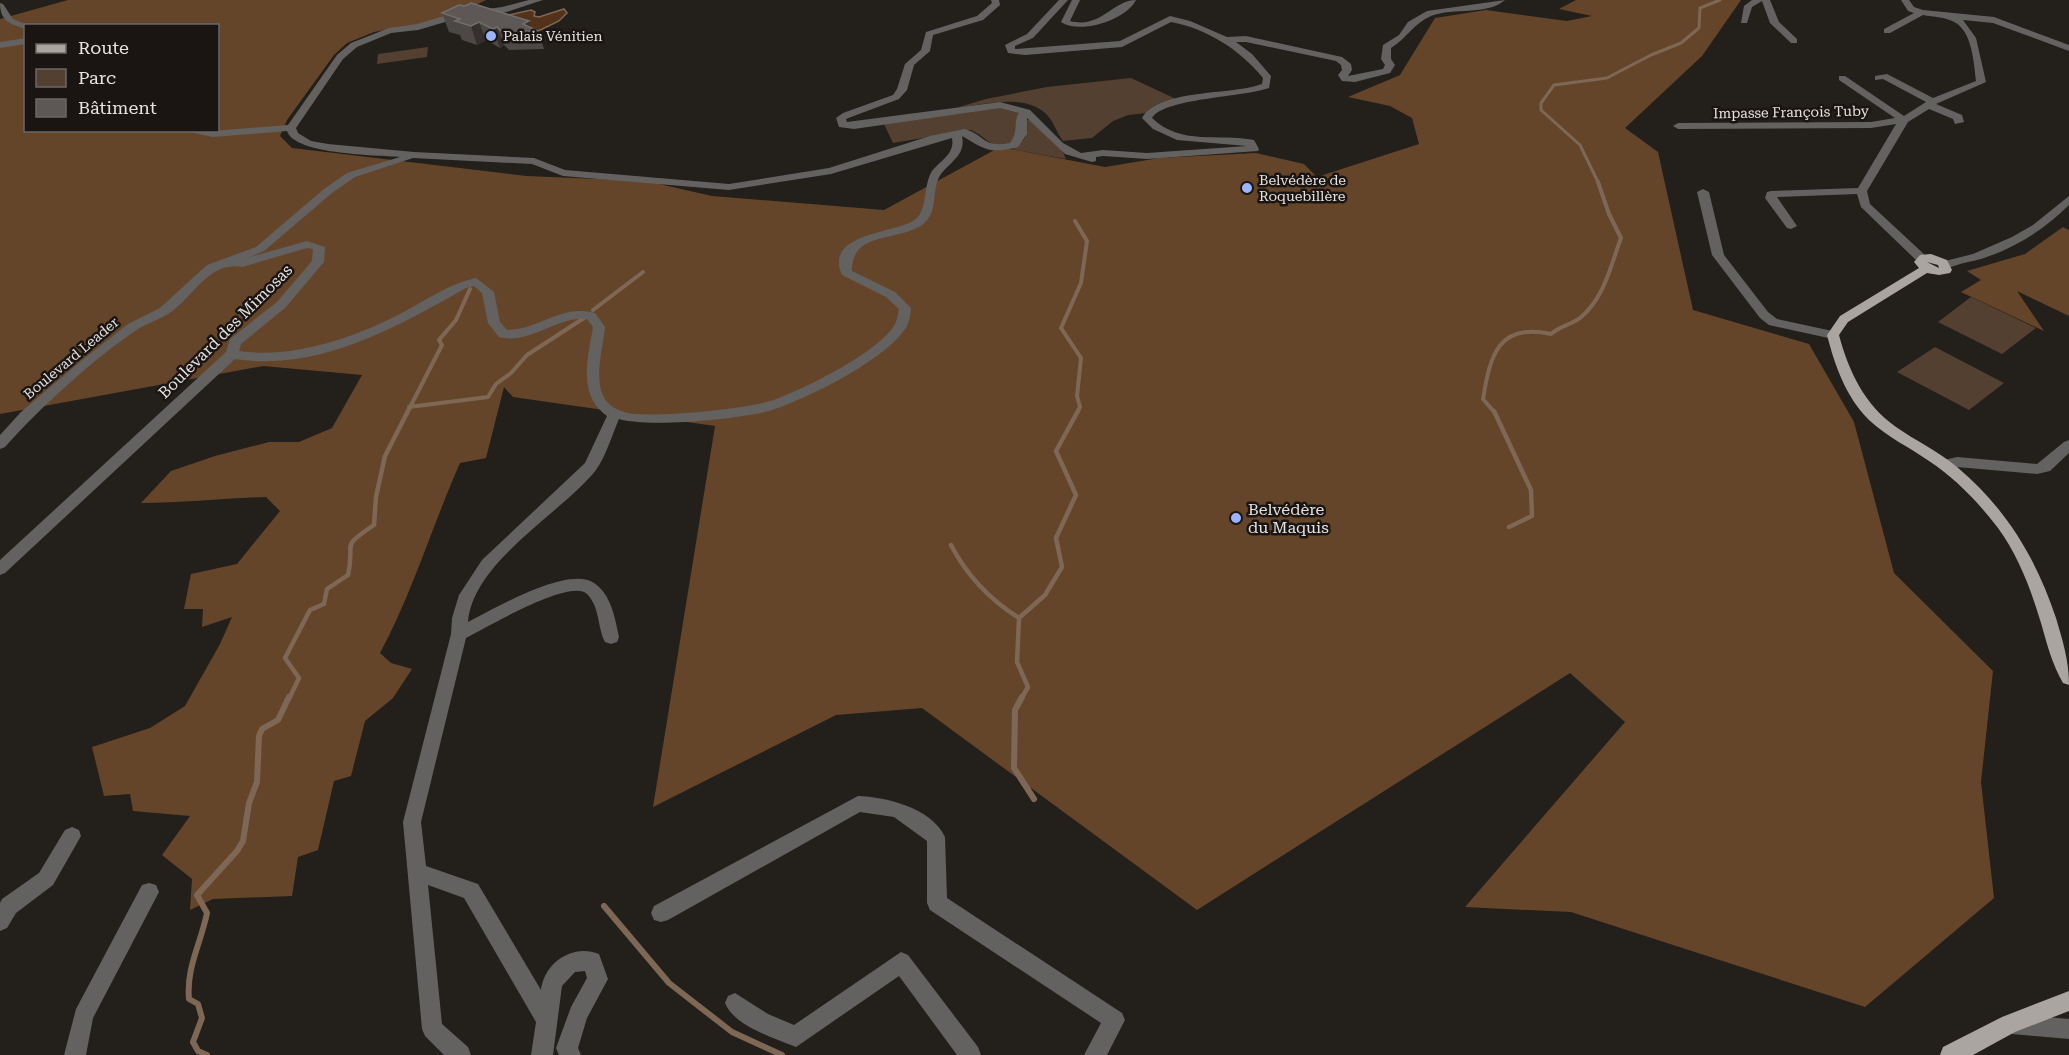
<svg xmlns="http://www.w3.org/2000/svg" width="2069" height="1055" font-family="'Roboto Serif',serif">
<rect width="100%" height="100%" fill="#231f1b"/>
<path fill="#544031" d="M 428,47 L 427,57 L 377,64 L 378,54 Z
M 1131,78 L 1176,99 L 1152,108 L 1147,113 L 1128,115 L 1113,121 L 1092,138 L 1063,141 C 1056,132 1054,121 1045,113 C 1023,93 982,105 956,108 L 986,99 L 1047,87 Z
M 1006,106 L 1019,113 L 1019,126 L 1016,140 C 993,154 989,138 971,130 L 893,143 L 884,124 Z
M 1030,119 L 1061,148 L 1066,159 L 1011,149 C 1026,141 1028,136 1027,120 Z
M 1971,297 L 2036,328 L 2002,354 L 1938,322 Z
M 1935,347 L 2004,383 L 1969,410 L 1897,372 Z"/>
<path fill="#65452a" fill-rule="evenodd" d="M 68,0 L 486,0 L 459,13 L 419,24 L 374,32 L 347,43 L 334,55 L 287,120 L 280,136 L 292,148 L 526,176 L 646,181 L 712,196 L 884,210 L 1000,147 L 1105,167 L 1159,158 L 1256,153 L 1304,164 L 1317,177 L 1419,144 L 1412,118 L 1390,106 L 1348,97 L 1400,75 L 1435,18 L 1486,10 L 1567,21 L 1592,16 L 1559,9 L 1576,0 L 1741,0 L 1702,56 L 1625,128 L 1658,152 L 1693,310 L 1809,344 L 1854,422 L 1894,573 L 1993,671 L 1981,782 L 1994,898 L 1865,1007 L 1571,912 L 1465,907 L 1625,722 L 1570,673 L 1197,910 L 922,708 L 836,715 L 653,807 L 715,426 L 513,397 L 504,387 L 486,458 L 460,463 C 432,526 413,592 380,653 L 391,663 L 412,669 L 393,698 L 365,721 L 351,776 L 334,781 L 318,850 L 298,857 L 292,896 L 213,899 L 190,910 L 192,879 L 162,855 L 190,816 L 133,811 L 130,794 L 104,796 L 92,747 L 150,728 L 185,706 L 220,644 L 232,617 L 202,627 L 203,609 L 184,609 L 191,574 L 237,564 L 280,511 L 266,497 C 224,498 183,503 141,503 L 171,471 L 215,456 L 269,442 L 299,442 L 332,428 L 362,375 L 263,366 L 0,414 L 0,19 ZM 26,26 L 218,26 L 218,130 L 26,130 Z
M 2063,227 L 2069,230 L 2069,316 L 2017,291 L 2044,331 L 1961,292 L 1981,280 L 1967,271 L 2025,254 Z"/>
<path fill="#523319" stroke="#7e6855" stroke-width="1.5" d="M 564,9 L 567,13 L 559,21 L 530,35 L 505,16 L 531,10 L 535,12 L 534,16 L 539,17 Z"/>
<g fill="none" stroke-linecap="round" stroke-linejoin="round">
<path stroke="#7e6855" stroke-width="3" d="M 1599,184 L 1580,145 L 1541,110 L 1541,103 L 1554,85 L 1607,78 L 1651,55 L 1681,43 L 1699,28 L 1700,8 L 1720,0"/>
<path stroke="#7e6855" stroke-width="4" d="M 1075,221 L 1087,241 L 1081,283 L 1061,328 L 1081,358 L 1077,396 L 1080,407 L 1077,413
M 593,310 L 643,272
M 409,407 L 488,397 L 496,384 L 511,373 L 527,355 L 584,318
M 407,413 L 442,345 L 439,340 L 456,320 L 470,289
M 1495,413 L 1483,399 C 1490,356 1498,322 1551,334 C 1560,326 1571,325 1580,318 C 1604,299 1611,265 1621,238 L 1609,214 L 1598,182"/>
<path stroke="#7e6855" stroke-width="4.5" d="M 1494,411 L 1531,490 L 1532,516 L 1509,527
M 951,545 C 967,576 989,599 1019,618
M 289,699 L 299,678 L 285,658 L 310,610 L 324,604 L 327,589 L 348,575 C 356,541 338,549 374,525 L 376,497 L 385,456 L 408,411
M 1021,699 L 1028,687 L 1017,662 L 1019,618 L 1045,595 L 1062,567 L 1056,538 L 1076,495 L 1056,451 L 1078,411"/>
<path stroke="#7e6855" stroke-width="6" d="M 1022,697 L 1015,710 L 1014,768 L 1034,799
M 604,906 L 669,983 L 732,1032 L 782,1055
M 207,1055 L 198,1051 L 193,1042 L 202,1018 L 198,1004 L 189,999 C 186,968 201,943 207,913 L 197,895 L 237,851 L 243,841 L 249,803 L 257,782 L 259,736 L 262,729 L 278,720 L 289,697"/>
<path fill="#646260" fill-rule="evenodd" d="M 529,0 L 543,0 L 503,13 L 452,20 L 418,30 L 391,33 L 357,47 L 343,59 L 296,128 L 298,133 L 311,141 L 328,144 L 414,152 L 534,158 L 565,170 L 729,184 L 829,168 L 930,136 L 965,129 C 986,136 983,148 1010,143 C 1019,131 1013,122 1019,113 L 1000,108 L 854,129 L 839,127 L 836,118 L 843,113 L 893,95 L 897,89 L 905,64 L 921,50 L 926,32 L 977,16 L 992,3 L 991,0 L 999,0 L 1000,5 L 983,20 L 933,35 L 930,51 L 914,65 L 907,90 L 899,99 L 851,117 L 846,119 L 847,122 L 1000,102 L 1030,110 L 1063,143 L 1081,153 L 1103,150 L 1147,153 L 1247,146 L 1177,140 L 1153,129 L 1142,118 C 1161,88 1229,96 1262,84 L 1263,78 C 1240,50 1208,29 1171,22 L 1122,47 L 1025,55 L 1008,53 L 1005,45 L 1027,34 L 1059,0 L 1068,0 L 1033,38 L 1015,46 L 1015,49 L 1120,41 L 1170,16 L 1190,21 L 1227,37 L 1246,36 L 1342,57 L 1351,64 L 1352,70 L 1348,76 L 1383,69 L 1385,65 L 1381,59 L 1383,45 L 1399,35 L 1408,22 L 1427,11 L 1505,0 C 1486,16 1454,7 1431,16 C 1414,23 1406,39 1391,48 L 1391,59 L 1395,65 L 1390,73 L 1355,82 L 1342,81 L 1338,75 L 1342,70 L 1341,65 L 1336,61 L 1246,42 L 1236,42 L 1252,54 L 1271,76 L 1269,88 C 1245,97 1164,98 1152,118 C 1181,146 1218,133 1254,140 L 1259,149 L 1258,151 L 1147,159 L 1103,156 L 1096,157 L 1096,161 L 1092,162 L 1065,154 L 1027,118 L 1027,134 L 1018,147 C 989,154 986,150 962,136 C 966,155 951,161 941,174 C 930,190 940,212 922,225 C 897,242 851,231 852,271 L 895,292 L 911,308 C 910,314 910,320 907,326 C 888,359 805,400 769,411 C 738,419 648,428 619,419 C 612,435 606,456 596,470 C 561,514 473,561 468,622 C 494,609 568,565 594,583 C 611,594 615,618 619,637 L 617,642 L 611,644 L 605,642 C 597,626 600,607 587,594 C 570,578 486,628 466,638 L 421,822 L 426,866 L 478,884 L 541,990 C 544,963 573,943 599,954 L 608,979 L 587,1018 L 578,1048 L 581,1055 L 559,1055 L 556,1048 L 571,1007 L 587,978 L 585,971 L 575,972 L 562,986 L 553,1055 L 531,1055 L 536,1022 L 464,898 L 428,885 L 442,1024 L 468,1047 L 471,1055 L 444,1055 L 425,1036 L 422,1029 L 403,822 L 451,634 L 452,618 L 459,595 L 482,560 L 585,463 L 607,416 C 577,394 588,358 593,327 L 587,319 C 556,316 531,345 499,337 L 488,323 L 482,293 L 474,286 L 466,288 C 397,327 318,372 235,359 L 5,573 L 0,575 L 0,560 L 226,352 L 230,339 L 277,302 L 312,261 L 313,249 L 307,248 L 242,267 C 209,260 193,298 168,314 C 158,320 145,324 135,331 C 90,362 41,407 5,447 L 0,449 L 0,435 L 21,412 L 81,361 L 128,324 L 160,308 L 207,265 L 256,247 L 324,189 L 347,173 L 400,157 C 377,155 295,155 287,131 L 213,137 L 180,130 L 213,131 L 288,125 L 337,55 L 351,43 L 389,28 L 417,24 L 451,14 L 502,7 ZM 952,138 C 955,154 941,160 932,171 C 923,185 928,208 916,219 C 897,234 823,232 842,275 L 886,297 L 899,309 C 898,315 897,321 894,326 C 875,354 806,388 774,400 C 747,409 655,418 628,413 C 619,411 610,407 605,399 C 593,381 603,347 605,327 L 595,313 C 560,304 540,330 507,330 L 500,322 L 494,292 L 476,278 C 448,284 425,301 400,314 C 353,338 293,359 239,351 L 241,344 L 285,308 L 324,262 L 325,247 L 307,241 L 250,257 L 264,251 L 332,193 L 355,177 L 413,158 L 532,164 L 563,176 L 729,190 L 831,174 Z
M 1072,0 L 1080,0 L 1070,21 C 1101,29 1113,0 1136,0 C 1126,20 1080,35 1061,22 Z
M 1752,0 L 1770,0 L 1779,22 L 1797,39 L 1797,43 L 1791,43 L 1770,23 L 1762,1 L 1752,7 L 1747,23 L 1741,23 L 1744,6 Z
M 1901,0 L 1909,0 L 1914,7 L 1923,10 L 1994,17 L 2069,45 L 2069,51 L 1993,23 L 1963,20 L 1976,38 L 1986,82 L 1936,104 L 1962,115 L 1964,122 L 1955,124 L 1953,119 L 1929,109 L 1908,122 L 1867,191 L 1870,204 L 1926,256 L 1928,259 L 1922,263 L 1918,262 L 1861,207 L 1857,194 L 1777,197 L 1797,226 L 1791,229 L 1787,228 L 1765,198 L 1767,192 L 1771,191 L 1858,188 L 1896,124 L 1871,128 L 1678,129 L 1673,126 L 1678,123 L 1871,122 L 1895,118 L 1839,80 L 1839,76 L 1845,76 L 1904,116 L 1926,102 L 1883,79 L 1875,80 L 1875,76 L 1887,74 L 1933,98 L 1976,81 C 1974,63 1972,33 1956,23 C 1946,17 1934,17 1923,15 L 1890,33 L 1884,33 L 1884,29 L 1914,13 L 1908,11 Z
M 0,3 L 3,4 L 13,19 L 30,26 L 26,26 L 26,29 C 10,24 0,21 0,3 Z
M 26,38 L 26,44 L 0,48 L 0,42 Z
M 1703,189 L 1709,192 L 1724,255 L 1768,312 L 1777,319 L 1837,332 L 1839,335 L 1837,338 L 1833,339 L 1769,325 L 1760,318 L 1712,255 L 1697,192 Z
M 2069,196 L 2069,205 C 2044,230 2015,248 1981,259 C 1970,262 1960,263 1949,268 L 1945,269 L 1939,265 L 1945,261 L 1973,254 L 2012,237 L 2033,225 Z
M 2069,440 L 2069,453 L 2050,471 L 2037,474 L 1957,467 L 1945,470 L 1938,465 L 1940,461 L 1957,457 L 2037,464 L 2064,442 Z
M 858,796 C 886,797 932,808 945,837 L 947,898 L 1122,1013 L 1125,1020 L 1107,1055 L 1084,1055 L 1101,1023 L 930,910 L 927,903 L 927,841 L 894,817 L 860,812 L 668,920 L 661,922 L 654,920 L 651,913 L 654,906 Z
M 72,827 L 79,830 L 81,836 L 53,885 L 16,913 L 7,928 L 0,931 L 0,903 L 2,899 L 39,873 L 65,830 Z
M 149,883 L 156,885 L 159,892 L 93,1018 L 86,1055 L 64,1055 L 76,1009 L 142,885 Z
M 901,952 L 908,955 L 978,1047 L 981,1055 L 957,1055 L 899,976 L 796,1047 C 774,1038 734,1026 725,1003 L 728,996 L 735,993 L 768,1014 L 794,1025 Z
M 2012,1014 L 2069,1019 L 2069,1039 L 2012,1034 L 2005,1031 L 2002,1024 L 2005,1017 Z"/>
<path fill="#aaa5a1" fill-rule="evenodd" d="M 1931,254 L 1947,260 L 1952,270 L 1950,273 L 1939,275 L 1927,273 L 1848,322 L 1839,335 C 1849,372 1864,404 1896,427 C 1916,441 1938,451 1957,467 C 2006,508 2036,558 2056,618 C 2063,642 2069,660 2069,685 L 2063,683 C 2052,664 2047,644 2041,623 C 2031,590 2019,557 1998,528 C 1979,503 1955,478 1929,461 C 1909,447 1887,437 1869,420 C 1846,397 1835,366 1827,335 L 1840,316 L 1919,268 L 1914,262 L 1920,255 ZM 1927,262 L 1938,265 L 1939,268 Z
M 2069,991 L 2069,1011 L 2015,1032 L 1973,1055 L 1940,1055 L 1943,1047 L 2002,1017 Z"/>
</g>
<path fill="#4c4845" d="M 442,13 L 529,21 L 531,28 L 538,31 L 544,49 L 509,50 L 504,45 L 500,48 L 486,40 L 477,45 L 462,40 L 460,35 L 449,32 Z"/>
<path fill="#35302d" d="M 529,21 L 532,31 L 523,24 Z
M 479,22 L 486,40 L 477,45 L 471,26 Z
M 497,27 L 504,45 L 500,48 L 493,29 Z"/>
<path fill="#5d5855" stroke="#726e6b" stroke-width="1.5" d="M 471,3 L 529,21 L 523,24 L 538,31 L 502,32 L 497,27 L 493,29 L 479,22 L 471,26 L 455,21 L 460,19 L 442,13 L 459,5 L 465,6 Z"/>
<g fill="#9cb4fd" stroke="#1a1512" stroke-width="2">
<circle cx="491" cy="36" r="6"/>
<circle cx="1247" cy="188" r="6"/>
<circle cx="1236" cy="518" r="6"/>
</g>
<g text-anchor="middle" stroke-width="5" stroke-linejoin="round" paint-order="stroke">
<g font-size="14" fill="#e5e2e0" stroke="#1a1512" text-anchor="start">
<text x="503" y="41">Palais Vénitien</text>
<text x="1259" y="185">Belvédère de<tspan x="1259" dy="16">Roquebillère</tspan></text>
</g>
<g font-size="14" fill="#e5e2e0" stroke="#1a1512">
<text transform="translate(1791 112) rotate(-1)" y="5">Impasse François Tuby</text>
<text transform="translate(71 358) rotate(-40)" y="5">Boulevard Leader</text>
</g>
<g font-size="16" fill="#e5e2e0" stroke="#1a1512">
<text transform="translate(225 331) rotate(-45)" y="6">Boulevard des Mimosas</text>
</g>
<g font-size="16" fill="#e5e2e0" stroke="#1a1512" text-anchor="start">
<text x="1248" y="515">Belvédère<tspan x="1248" dy="18">du Maquis</tspan></text>
</g>
</g>
<rect x="24" y="24" width="195" height="108" fill="#1a1512" stroke="#6b6764" stroke-width="1.5"/>
<rect x="36" y="44" width="30" height="9" fill="#aaa5a1" stroke="#6b6764" stroke-width="1.5"/>
<text x="78" y="54" font-size="18" fill="#e5e2e0">Route</text>
<rect x="36" y="69" width="30" height="18" fill="#544031" stroke="#6b6764" stroke-width="1.5"/>
<text x="78" y="84" font-size="18" fill="#e5e2e0">Parc</text>
<rect x="36" y="99" width="30" height="18" fill="#5d5855" stroke="#6b6764" stroke-width="1.5"/>
<text x="78" y="114" font-size="18" fill="#e5e2e0">Bâtiment</text>
</svg>
